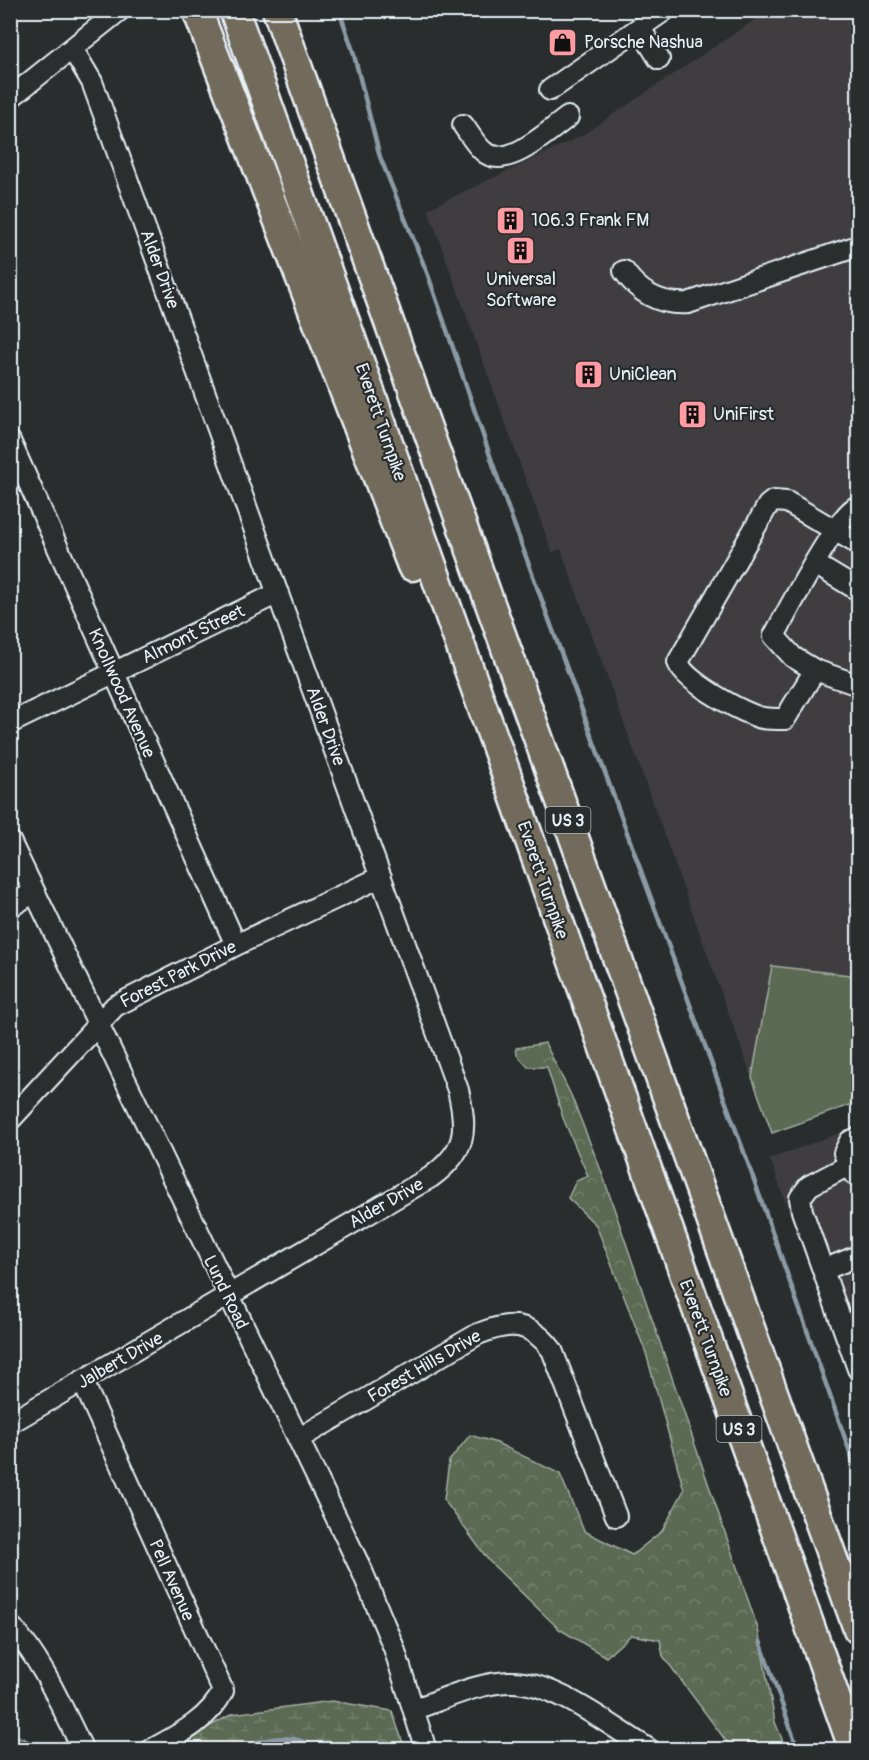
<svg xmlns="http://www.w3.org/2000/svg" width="869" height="1760" font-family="Pangolin,sans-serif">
<defs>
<pattern id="forest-crowns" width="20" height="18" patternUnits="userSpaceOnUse" patternTransform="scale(1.5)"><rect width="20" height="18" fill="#5c6a52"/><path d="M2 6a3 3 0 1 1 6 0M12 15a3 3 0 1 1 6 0" fill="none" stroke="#73806c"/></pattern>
<pattern id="wetland-marsh" width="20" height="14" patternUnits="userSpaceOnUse" patternTransform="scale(1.5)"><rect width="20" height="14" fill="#5c6a52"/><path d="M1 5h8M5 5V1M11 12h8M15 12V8" fill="none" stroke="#73806c"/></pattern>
</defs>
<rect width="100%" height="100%" fill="#2a2d2e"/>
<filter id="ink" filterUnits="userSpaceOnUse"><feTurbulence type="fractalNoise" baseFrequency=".0167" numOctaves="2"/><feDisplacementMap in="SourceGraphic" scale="12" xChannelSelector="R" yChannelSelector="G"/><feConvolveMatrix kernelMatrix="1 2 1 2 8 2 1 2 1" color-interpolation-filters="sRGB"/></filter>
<g filter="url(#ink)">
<path fill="#3f3d41" d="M 768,11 L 848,11 L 858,25 L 858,1103 L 772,1133 L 561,549 L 552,552 L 428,209 L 581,136 Z
M 858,1126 L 858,1402 L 770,1159 Z"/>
<path fill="#5c6a52" stroke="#a2aea5" stroke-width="1.5" d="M 772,966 L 858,976 L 858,1102 L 772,1133 L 752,1077 Z"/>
<path fill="url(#forest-crowns)" stroke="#a2aea5" stroke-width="1.5" d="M 545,1043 L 571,1095 L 602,1173 L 758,1629 L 775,1722 L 786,1749 L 732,1749 L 663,1656 L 660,1640 L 631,1635 L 606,1657 L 559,1629 L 489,1561 L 444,1500 L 449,1461 L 470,1435 L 497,1443 L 560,1474 L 584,1531 L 632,1555 L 662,1531 L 684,1490 L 646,1353 L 596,1225 L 568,1198 L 576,1181 L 588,1176 L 563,1118 L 547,1067 L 528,1067 L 517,1055 L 516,1048 Z"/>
<path fill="url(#wetland-marsh)" stroke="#a2aea5" stroke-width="1.5" d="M 332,1701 L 392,1711 L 405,1749 L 167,1750 L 232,1714 Z
M 11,1733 L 42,1747 L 47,1749 L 11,1749 Z"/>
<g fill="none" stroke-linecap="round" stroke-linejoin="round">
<path stroke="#8a9ba6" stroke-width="4.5" d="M 339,10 L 353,51 L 380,157 L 428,275 L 507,505 L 748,1163 L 858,1475
M 760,1641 L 798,1750
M 237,1750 C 261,1738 295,1731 318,1750"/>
<defs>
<path id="minor" d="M 640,28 L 659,59
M 550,90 L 665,10
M 10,98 L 120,10
M 463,125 C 469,133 475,144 483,151 C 506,172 548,131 568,117
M 624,271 C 639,293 660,305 688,303 L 858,246
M 10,441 L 236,945
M 858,544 L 787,502 L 773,501 L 768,505 L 678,662 C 683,680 735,708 753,715 C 763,720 774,719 785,719 L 815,670 L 858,685
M 815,564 L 858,590
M 815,670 L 793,657 L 774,636 C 787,613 838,512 858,506
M 10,723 L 278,593
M 10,841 L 362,1571 L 394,1648 L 426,1750
M 10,907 L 34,892
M 10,1120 L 115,1006 L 236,945 L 381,877
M 858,1138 L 850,1141 L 844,1153 L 853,1173 L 858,1176
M 849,1165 L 809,1186 L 800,1198 L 802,1211 L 858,1369
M 823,1270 L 858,1256
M 83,1382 L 223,1691 C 209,1720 178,1735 151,1750
M 10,1423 L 431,1177 C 466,1151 468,1132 458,1090 L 92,82 L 73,50
M 298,1439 L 478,1334 C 510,1321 530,1321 552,1350 L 616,1516
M 10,1625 C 43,1661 61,1706 83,1750
M 415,1709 C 444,1699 477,1683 509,1682 C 553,1680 612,1727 650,1750"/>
<path id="highway" d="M 197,10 L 412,566
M 234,10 L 854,1750
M 277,10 L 858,1629"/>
</defs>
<use href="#minor" stroke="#e8f1f8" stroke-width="24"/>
<use href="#highway" stroke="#e8f1f8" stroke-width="33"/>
<use href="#minor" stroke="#2a2d2e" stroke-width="20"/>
<use href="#highway" stroke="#726b5a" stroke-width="28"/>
</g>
</g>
<defs>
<symbol id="shop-square" viewBox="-11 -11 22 22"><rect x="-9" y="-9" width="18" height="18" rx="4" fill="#ff9aa2" stroke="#2a2d2e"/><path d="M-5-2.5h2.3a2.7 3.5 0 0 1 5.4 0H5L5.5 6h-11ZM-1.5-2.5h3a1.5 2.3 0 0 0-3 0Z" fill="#111"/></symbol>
<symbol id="building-square" viewBox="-11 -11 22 22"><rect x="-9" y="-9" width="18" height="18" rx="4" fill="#ff9aa2" stroke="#2a2d2e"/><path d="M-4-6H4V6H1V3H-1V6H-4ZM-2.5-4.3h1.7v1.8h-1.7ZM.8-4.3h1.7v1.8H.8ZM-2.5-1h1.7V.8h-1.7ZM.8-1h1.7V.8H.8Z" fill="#111"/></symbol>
</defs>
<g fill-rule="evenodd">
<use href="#shop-square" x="546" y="26" width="33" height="33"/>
<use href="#building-square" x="494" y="204" width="33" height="33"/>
<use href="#building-square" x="504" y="234" width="33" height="33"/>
<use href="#building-square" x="572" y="358" width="33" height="33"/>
<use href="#building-square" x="676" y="398" width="33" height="33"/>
</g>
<g text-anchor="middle" stroke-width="4.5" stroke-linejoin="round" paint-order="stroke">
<g fill="#2a2d2e" stroke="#afb6bb" stroke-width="1.5">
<rect x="545.5" y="807" width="45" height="26" rx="4.5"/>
<rect x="716.5" y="1416" width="45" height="26" rx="4.5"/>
</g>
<g font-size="16" font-weight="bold" fill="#e8f1f8">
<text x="568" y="826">US 3</text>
<text x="739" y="1435">US 3</text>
</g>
<g font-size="18" fill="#e8f1f8" stroke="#2a2d2e" text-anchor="start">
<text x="584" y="48">Porsche Nashua</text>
<text x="531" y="226">106.3 Frank FM</text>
<text x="521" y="285" text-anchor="middle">Universal<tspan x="521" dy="21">Software</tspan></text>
<text x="609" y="380">UniClean</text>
<text x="713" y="420">UniFirst</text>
</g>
<g font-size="18" fill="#e8f1f8" stroke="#2a2d2e">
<text transform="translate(160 269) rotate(70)" y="6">Alder Drive</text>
<text transform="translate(381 422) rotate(71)" y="6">Everett Turnpike</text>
<text transform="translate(193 634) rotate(-26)" y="6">Almont Street</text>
<text transform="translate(122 693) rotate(66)" y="6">Knollwood Avenue</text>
<text transform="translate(326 726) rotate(70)" y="6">Alder Drive</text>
<text transform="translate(543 880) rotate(71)" y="6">Everett Turnpike</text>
<text transform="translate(178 974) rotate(-27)" y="6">Forest Park Drive</text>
<text transform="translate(386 1203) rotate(-30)" y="6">Alder Drive</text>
<text transform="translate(226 1292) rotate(64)" y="6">Lund Road</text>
<text transform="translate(706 1338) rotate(70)" y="6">Everett Turnpike</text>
<text transform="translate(120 1360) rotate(-30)" y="6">Jalbert Drive</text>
<text transform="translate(424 1366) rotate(-30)" y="6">Forest Hills Drive</text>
<text transform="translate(172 1580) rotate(66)" y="6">Pell Avenue</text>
</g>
</g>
<rect width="869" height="1760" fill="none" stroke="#2a2d2e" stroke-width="36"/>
<rect x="18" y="18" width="833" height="1724" fill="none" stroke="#e8f1f8" stroke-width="2" filter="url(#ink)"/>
</svg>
